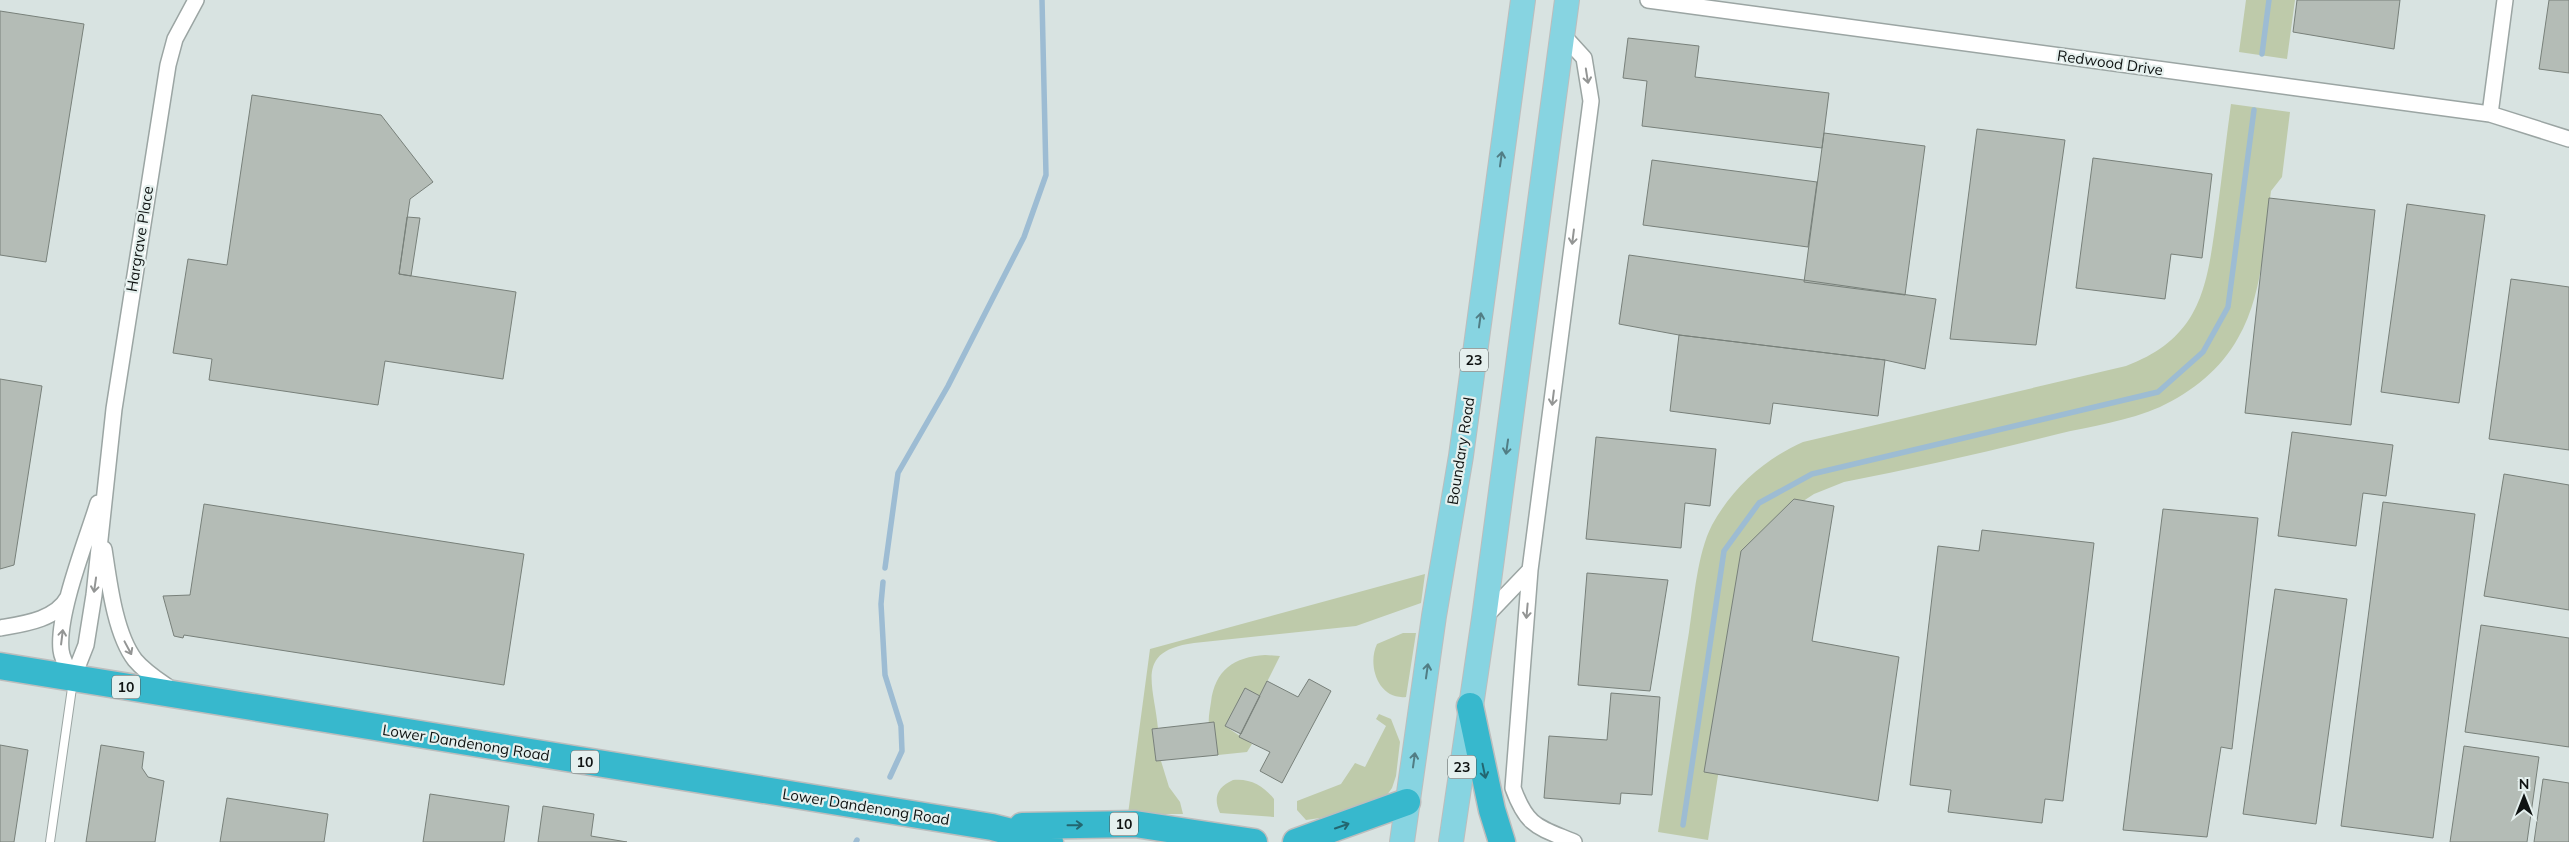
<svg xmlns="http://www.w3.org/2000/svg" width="2569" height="842" font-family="Mulish,sans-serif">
<rect width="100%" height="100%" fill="#d8e3e1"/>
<path fill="#becaaa" d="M 2246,0 L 2295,0 L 2287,59 L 2239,52 Z
M 2231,104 L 2290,112 L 2282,177 L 2271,191 C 2264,240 2263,295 2238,338 C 2221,369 2192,392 2160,407 C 2129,421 2091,426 2058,434 C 1987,452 1915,468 1844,482 L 1814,494 L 1788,511 L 1746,594 L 1708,840 L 1658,832 C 1668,765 1678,699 1689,632 C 1694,600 1697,554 1712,525 C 1733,487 1765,459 1803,442 L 2126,366 C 2203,337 2207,285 2217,213 C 2222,177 2226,140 2231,104 Z
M 1425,574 L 1421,603 L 1356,626 L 1194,643 C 1134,651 1154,684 1158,729 L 1152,729 L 1156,761 L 1161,761 L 1169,787 L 1180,802 L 1183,814 L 1128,814 L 1150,649 Z
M 1403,633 L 1416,633 L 1406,697 C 1378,700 1367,665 1377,644 Z
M 1265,655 L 1280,656 L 1260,696 L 1245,689 L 1225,726 L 1252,744 L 1247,752 L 1218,755 C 1215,745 1211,735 1209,725 C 1208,718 1210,709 1211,702 C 1215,670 1234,657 1265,655 Z
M 1379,714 L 1391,719 L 1400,742 L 1396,776 L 1392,788 L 1384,799 L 1341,815 L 1306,820 L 1297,810 L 1297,801 L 1341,784 L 1355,763 L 1365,767 L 1386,726 L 1376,719 Z
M 1233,780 C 1250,778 1264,786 1274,799 L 1274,817 L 1220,813 C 1213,798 1217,787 1233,780 Z"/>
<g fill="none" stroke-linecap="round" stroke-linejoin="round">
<path stroke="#9dbcd3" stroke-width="5.5" d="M 2262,54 L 2269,0
M 885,568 L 898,473 L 948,386 L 1024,237 L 1046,175 L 1042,0
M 883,582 L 881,604 L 885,675 L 901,726 L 902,751 L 890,777
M 1683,825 L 1724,551 L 1759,503 L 1812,474 L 2158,392 L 2203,352 L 2228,307 L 2254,110
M 856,842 L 857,840"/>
</g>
<path fill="#b4bcb6" stroke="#78807a" d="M 2297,0 L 2400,0 L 2394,49 L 2293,32 Z
M 2549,0 L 2569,0 L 2569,73 L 2539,69 Z
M 0,11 L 84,24 L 46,262 L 0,255 Z
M 1628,38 L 1699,46 L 1695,77 L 1829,93 L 1822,148 L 1642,126 L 1647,81 L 1623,78 Z
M 252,95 L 381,115 L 433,182 L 410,199 L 399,274 L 516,292 L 503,379 L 385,361 L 378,405 L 209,380 L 212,359 L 173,353 L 188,259 L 227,265 Z
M 1977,129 L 2065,140 L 2036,345 L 1950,339 Z
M 1824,133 L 1925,146 L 1905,295 L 1804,282 Z
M 2093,158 L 2212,174 L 2202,258 L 2171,254 L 2165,299 L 2076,288 Z
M 1652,160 L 1817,182 L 1808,247 L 1643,225 Z
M 2269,198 L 2375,210 L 2351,425 L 2245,413 Z
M 2407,204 L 2485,215 L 2459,403 L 2381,392 Z
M 407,217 L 420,218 L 411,276 L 399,274 Z
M 1629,255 L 1936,299 L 1925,369 L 1885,360 L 1679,335 L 1619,324 Z
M 2511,279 L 2569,287 L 2569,450 L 2489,439 Z
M 1679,335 L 1885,360 L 1878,416 L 1773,403 L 1770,424 L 1670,411 Z
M 0,379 L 42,386 L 14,565 L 0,569 Z
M 2292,432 L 2393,445 L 2386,496 L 2363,493 L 2356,546 L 2278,536 Z
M 1596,437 L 1716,449 L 1710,506 L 1685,503 L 1681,548 L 1586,539 Z
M 2504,474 L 2569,485 L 2569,610 L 2484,596 Z
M 1794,499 L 1834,506 L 1812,641 L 1899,657 L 1878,801 L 1704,772 L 1741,551 Z
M 2383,502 L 2475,514 L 2433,838 L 2341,826 Z
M 204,504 L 524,554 L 504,685 L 184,635 L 183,638 L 174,636 L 163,596 L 190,595 Z
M 2163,509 L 2258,518 L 2232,749 L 2221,747 L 2207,837 L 2123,830 Z
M 1982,530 L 2094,543 L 2063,801 L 2045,799 L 2042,823 L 1948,812 L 1951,790 L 1910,785 L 1938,546 L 1979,551 Z
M 1587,573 L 1668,580 L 1650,691 L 1578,685 Z
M 2275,589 L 2347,599 L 2316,824 L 2243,814 Z
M 2481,625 L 2569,638 L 2569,747 L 2465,732 Z
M 1309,679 L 1331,691 L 1282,783 L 1260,771 L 1270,752 L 1239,737 L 1267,681 L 1298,697 Z
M 1245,688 L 1260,696 L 1241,734 L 1225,726 Z
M 1611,693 L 1660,697 L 1652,795 L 1621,793 L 1620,804 L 1544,798 L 1549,736 L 1607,740 Z
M 1214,722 L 1218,755 L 1156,761 L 1152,729 Z
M 0,745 L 28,750 L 14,842 L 0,842 Z
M 101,745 L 144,752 L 142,768 L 148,777 L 164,781 L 155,842 L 86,842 Z
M 2464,746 L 2539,757 L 2527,842 L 2450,842 Z
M 2543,779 L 2569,783 L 2569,842 L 2534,842 Z
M 430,794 L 509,806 L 504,842 L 423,842 Z
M 227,798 L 328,814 L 324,842 L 220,842 Z
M 543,806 L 594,814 L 591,836 L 627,842 L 538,842 Z"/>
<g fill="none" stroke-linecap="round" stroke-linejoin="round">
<defs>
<path id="lane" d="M 50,842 L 73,681"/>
<path id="street" d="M 1648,0 L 2490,114 L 2569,139
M 1563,35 L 1584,58 L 1591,101 L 1530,570 L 1513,788 C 1527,827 1538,827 1574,842
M 2490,114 L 2505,0
M 104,549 C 109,582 115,634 135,660 C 145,672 158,680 171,689
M 1485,617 L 1530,570
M 0,628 C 23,624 56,620 68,597
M 73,678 L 86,645 L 94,595 L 114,409 L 168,65 L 175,39 L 196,0
M 73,678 C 68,669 62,660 61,650 C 57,613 87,539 98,503"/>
<path id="primary" d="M 1402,842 L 1434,616 L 1461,456 L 1523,0
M 1451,842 L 1484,618 L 1567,0"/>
<path id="highway" d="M 0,666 L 992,827 L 1050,842
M 1470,706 L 1492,810 L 1502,842
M 1022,826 L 1135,824 L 1254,842
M 1296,842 L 1407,802"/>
</defs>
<use href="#lane" stroke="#9ba5a3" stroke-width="10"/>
<use href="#street" stroke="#9ba5a3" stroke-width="18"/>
<use href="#primary" stroke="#bcbdbd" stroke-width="26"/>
<use href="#highway" stroke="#bcbdbd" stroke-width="29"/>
<use href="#lane" stroke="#fff" stroke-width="8"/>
<use href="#street" stroke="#fff" stroke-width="15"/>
<use href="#primary" stroke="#87d4e1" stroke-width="24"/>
<use href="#highway" stroke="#37b8cd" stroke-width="26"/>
</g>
<defs><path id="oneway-shaft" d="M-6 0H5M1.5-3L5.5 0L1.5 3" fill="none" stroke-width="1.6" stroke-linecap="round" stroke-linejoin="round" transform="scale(1.25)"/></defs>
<g stroke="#939594">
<use href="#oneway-shaft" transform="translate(1587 76) rotate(81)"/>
<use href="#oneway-shaft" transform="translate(1573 237) rotate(97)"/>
<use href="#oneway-shaft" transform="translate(1553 398) rotate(97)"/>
<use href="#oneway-shaft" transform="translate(95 585) rotate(98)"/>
<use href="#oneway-shaft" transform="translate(1527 611) rotate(95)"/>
<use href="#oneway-shaft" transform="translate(62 637) rotate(-83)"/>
<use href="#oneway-shaft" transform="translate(128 648) rotate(62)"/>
</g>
<g stroke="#517d84">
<use href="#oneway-shaft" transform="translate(1501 159) rotate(-82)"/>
<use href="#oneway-shaft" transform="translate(1480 320) rotate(-82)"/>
<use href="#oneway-shaft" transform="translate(1507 447) rotate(98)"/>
<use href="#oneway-shaft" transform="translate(1427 671) rotate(-82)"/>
<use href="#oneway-shaft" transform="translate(1414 760) rotate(-82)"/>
</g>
<g stroke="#236670">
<use href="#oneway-shaft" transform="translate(1484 771) rotate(78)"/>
<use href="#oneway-shaft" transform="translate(1075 825) rotate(-1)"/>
<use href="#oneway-shaft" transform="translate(1342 826) rotate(-19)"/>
</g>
<g text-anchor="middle" stroke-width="4.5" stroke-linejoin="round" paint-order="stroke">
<g fill="#e5f0ee" stroke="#4f5554" stroke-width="1">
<rect x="1460" y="348.5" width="28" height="23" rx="4"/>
<rect x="112" y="675.5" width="28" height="23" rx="4"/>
<rect x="571" y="750.5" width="28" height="23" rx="4"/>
<rect x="1448" y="755.5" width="28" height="23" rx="4"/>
<rect x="1110" y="812.5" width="28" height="23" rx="4"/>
</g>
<g font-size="14" font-weight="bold" fill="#0f1312">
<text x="1474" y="365">23</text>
<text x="126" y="692">10</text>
<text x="585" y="767">10</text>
<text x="1462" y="772">23</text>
<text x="1124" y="829">10</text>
</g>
<g font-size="15" fill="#0f1312" stroke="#e5f0ee">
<text transform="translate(2110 63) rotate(8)" y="5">Redwood Drive</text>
<text transform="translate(140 239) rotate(-81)" y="5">Hargrave Place</text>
<text transform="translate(1461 451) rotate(-81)" y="5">Boundary Road</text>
<text transform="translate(466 743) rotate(9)" y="5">Lower Dandenong Road</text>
<text transform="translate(866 807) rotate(9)" y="5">Lower Dandenong Road</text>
</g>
</g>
<g transform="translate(2524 797)" stroke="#e5f0ee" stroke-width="4" paint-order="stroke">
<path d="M0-4L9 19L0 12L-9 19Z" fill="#0f1312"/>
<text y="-8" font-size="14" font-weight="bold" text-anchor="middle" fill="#0f1312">N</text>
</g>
</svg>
